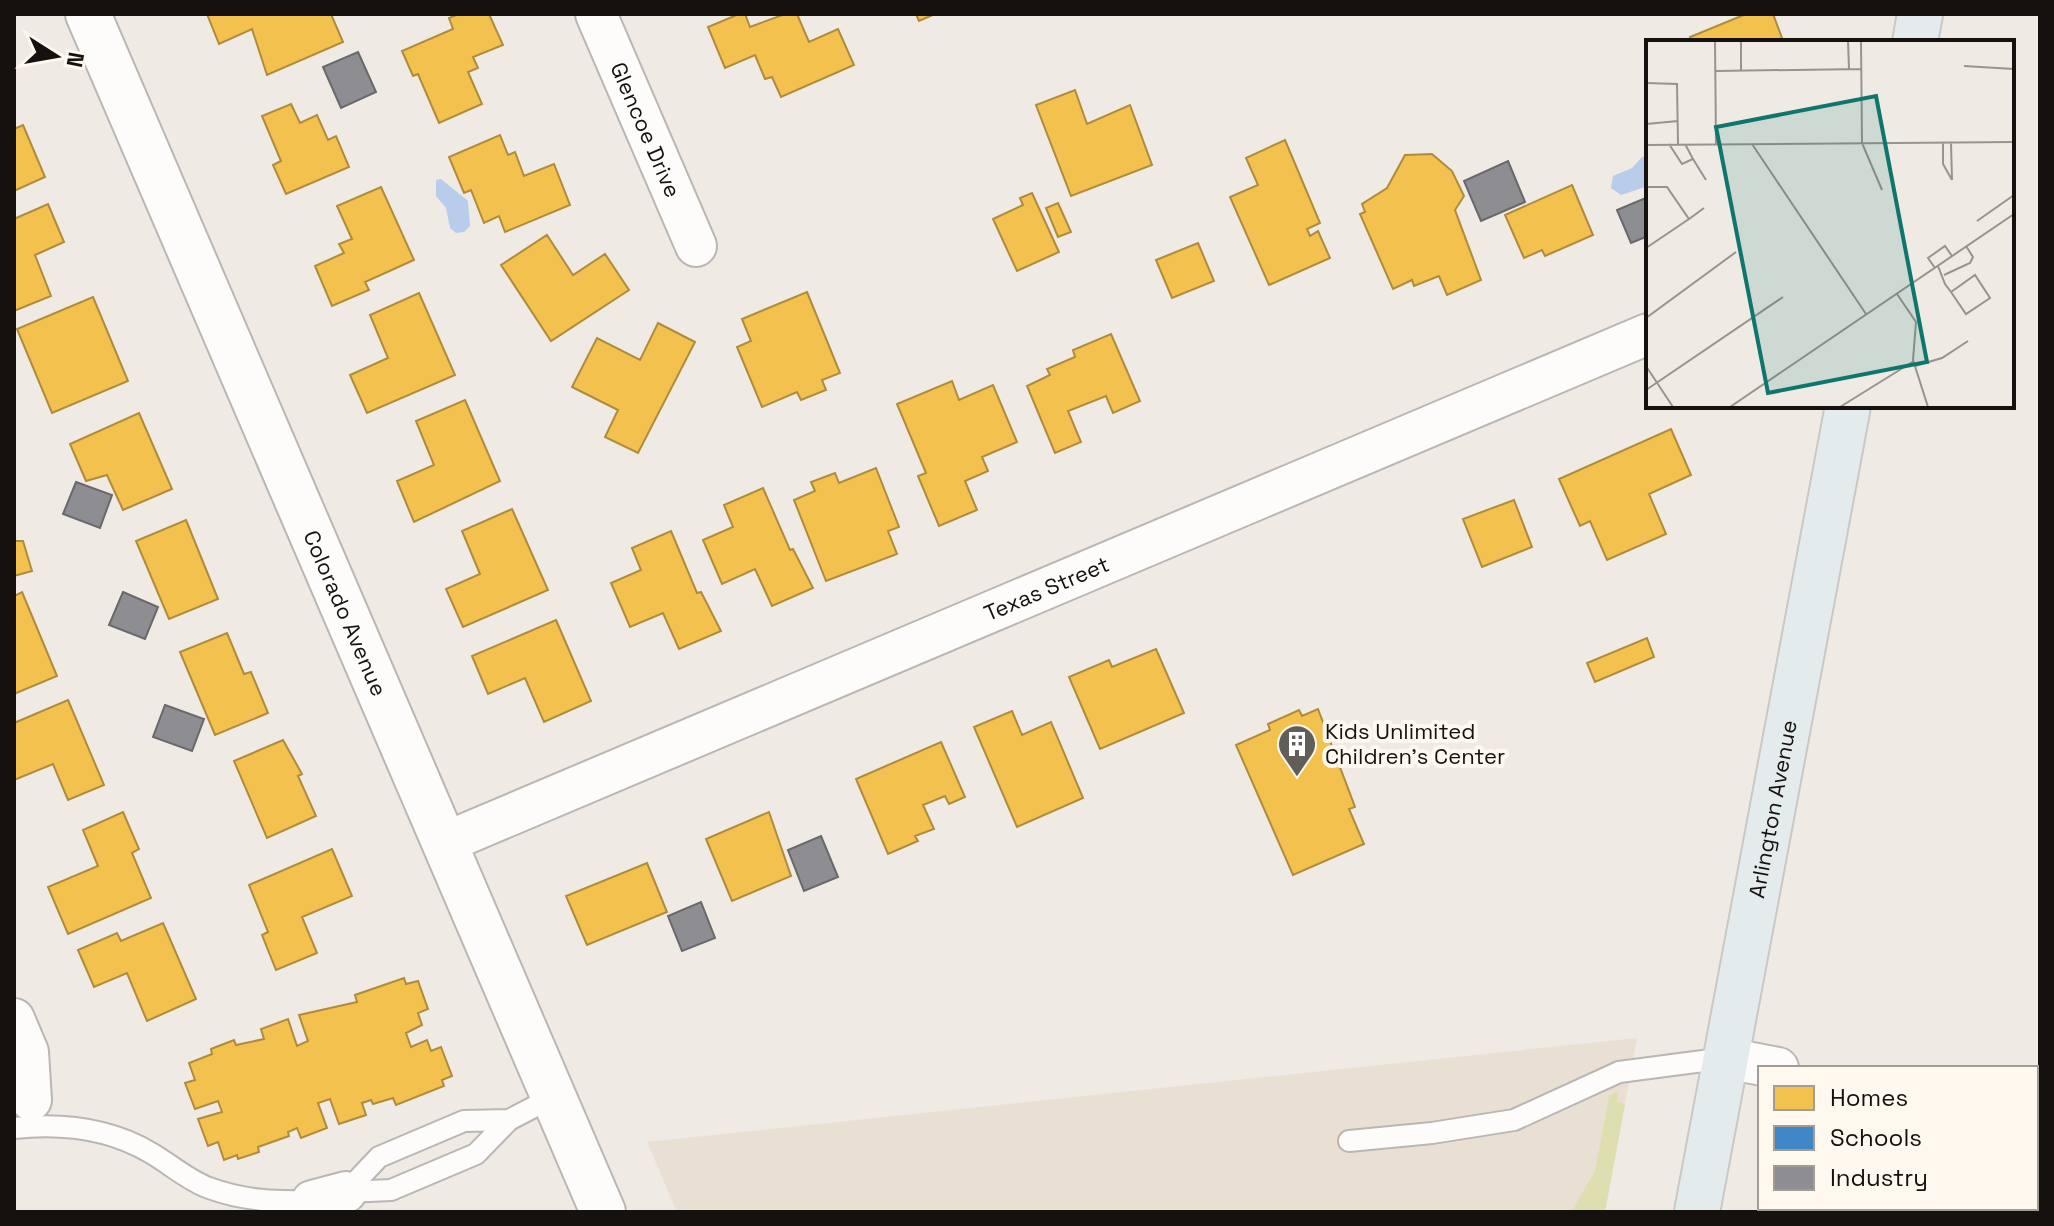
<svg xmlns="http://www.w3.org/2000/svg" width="2054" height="1226" font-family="'Space Grotesk',sans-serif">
<rect width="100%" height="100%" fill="#efeae4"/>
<path fill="#e9e0d3" d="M 1637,1038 L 1605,1212 L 677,1212 L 647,1142 Z
M 2036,1158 L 2040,1159 L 2040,1212 L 1778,1212 L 1779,1208 L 2036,1208 Z"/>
<path fill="#dedfb0" d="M 1618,1091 L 1617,1102 L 1625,1104 L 1605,1212 L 1571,1212 L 1595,1171 L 1609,1096 Z"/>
<path fill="#b8ccec" d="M 1642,157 L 1648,157 L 1648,186 L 1621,195 L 1611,188 L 1613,176 L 1632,168 Z
M 441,179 L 468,201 L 470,226 L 464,232 L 456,233 L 450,228 L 446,208 L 436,196 L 436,180 Z"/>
<path fill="#f2c14e" stroke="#af8c3b" stroke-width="2" d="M 207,14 L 331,14 L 343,42 L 267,75 L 252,29 L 219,44 Z
M 459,14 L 489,14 L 503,45 L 473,57 L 478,68 L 468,72 L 482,104 L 439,123 L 418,74 L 413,76 L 402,51 L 453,29 L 449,18 Z
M 739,14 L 745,14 L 750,27 L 785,14 L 797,14 L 809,42 L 838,29 L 854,65 L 781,97 L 772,77 L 765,79 L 755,55 L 725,68 L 708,27 Z
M 916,14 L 935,14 L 919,21 Z
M 1746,14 L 1773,14 L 1782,38 L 1772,42 L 1692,42 L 1690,37 Z
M 1075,90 L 1087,124 L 1130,105 L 1152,165 L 1071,196 L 1036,105 Z
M 291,104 L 300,123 L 317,115 L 328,140 L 336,136 L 349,167 L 286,194 L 273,165 L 281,161 L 262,116 Z
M 23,125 L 45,177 L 14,191 L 14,129 Z
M 500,135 L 508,155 L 515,152 L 524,176 L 554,164 L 570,205 L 505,232 L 499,216 L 484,223 L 471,190 L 464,193 L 449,157 Z
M 1285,140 L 1320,223 L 1307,229 L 1310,236 L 1318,231 L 1330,258 L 1269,285 L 1230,197 L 1258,185 L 1246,158 Z
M 1432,154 L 1452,171 L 1464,196 L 1455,210 L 1481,280 L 1447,295 L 1439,276 L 1414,286 L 1412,280 L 1393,289 L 1360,214 L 1365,212 L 1362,204 L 1387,188 L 1405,155 Z
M 1572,185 L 1593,235 L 1545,256 L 1542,250 L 1524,258 L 1505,215 Z
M 381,187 L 414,260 L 365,282 L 369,290 L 332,306 L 315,266 L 344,253 L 339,244 L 352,239 L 337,206 Z
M 1032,193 L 1059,252 L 1017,271 L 993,219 L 1023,205 L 1020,198 Z
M 1058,203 L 1071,232 L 1058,237 L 1046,208 Z
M 48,204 L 64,242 L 35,255 L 51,296 L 14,311 L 14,219 Z
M 547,235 L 573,275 L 605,254 L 629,290 L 551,341 L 501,265 Z
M 1198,243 L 1214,281 L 1172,298 L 1156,260 Z
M 807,292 L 840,373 L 822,380 L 826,390 L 801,400 L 797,392 L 762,407 L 737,347 L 751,341 L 742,319 Z
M 419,293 L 455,375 L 367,413 L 350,375 L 388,358 L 370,315 Z
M 93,297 L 128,381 L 52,413 L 17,329 Z
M 658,323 L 695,342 L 638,453 L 605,437 L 618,410 L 572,387 L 597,338 L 640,360 Z
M 1111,334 L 1140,401 L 1113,413 L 1106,396 L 1068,411 L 1081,442 L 1055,453 L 1027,386 L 1050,375 L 1047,369 L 1075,357 L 1073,350 Z
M 952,381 L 959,400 L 993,385 L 1017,442 L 982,457 L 988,471 L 965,481 L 977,510 L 939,526 L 918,476 L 926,473 L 897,404 Z
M 465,400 L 500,481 L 414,522 L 397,481 L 434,465 L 416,421 Z
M 139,413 L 172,489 L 123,510 L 107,475 L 86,481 L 70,444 Z
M 1671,429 L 1691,475 L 1649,494 L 1666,534 L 1607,560 L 1590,521 L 1580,526 L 1559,479 Z
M 876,468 L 899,527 L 888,531 L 897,554 L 826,581 L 794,500 L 815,491 L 811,482 L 835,473 L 839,483 Z
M 763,488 L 790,550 L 793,549 L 813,588 L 772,606 L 755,569 L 722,584 L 703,540 L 733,527 L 724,505 Z
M 1514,500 L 1532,547 L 1482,567 L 1463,519 Z
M 512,509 L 548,590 L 463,627 L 446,589 L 480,574 L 462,531 Z
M 186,520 L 218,599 L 169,619 L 136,541 Z
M 671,531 L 697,593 L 701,592 L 721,631 L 679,649 L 663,613 L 630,627 L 611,583 L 641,570 L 632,548 Z
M 14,541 L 23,541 L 32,571 L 14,576 Z
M 22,592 L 57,676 L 14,694 L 14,596 Z
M 556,620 L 591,701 L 544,722 L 525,678 L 488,694 L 472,656 Z
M 227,633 L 244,674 L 251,672 L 268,713 L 215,735 L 180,652 Z
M 1647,638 L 1654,657 L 1595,682 L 1587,663 Z
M 1156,649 L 1184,713 L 1100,749 L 1069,677 L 1109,660 L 1112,667 Z
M 68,700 L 104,785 L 68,800 L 53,764 L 14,780 L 14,723 Z
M 1318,709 L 1355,807 L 1349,809 L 1364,844 L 1293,875 L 1236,745 L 1270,730 L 1268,724 L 1299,710 L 1302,716 Z
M 1012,711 L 1022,735 L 1051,722 L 1083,798 L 1017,827 L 974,727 Z
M 283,740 L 302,774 L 298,776 L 316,816 L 267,838 L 234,761 Z
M 941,742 L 965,797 L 949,804 L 945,796 L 923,805 L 934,829 L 915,836 L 918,841 L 888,854 L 856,779 Z
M 123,812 L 139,849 L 132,853 L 151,898 L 68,934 L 48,887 L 98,866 L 83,830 Z
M 769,812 L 791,876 L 732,901 L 706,839 Z
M 332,849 L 352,896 L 302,917 L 317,953 L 276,970 L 262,935 L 268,932 L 249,885 Z
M 647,863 L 667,912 L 587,945 L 566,896 Z
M 163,923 L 196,999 L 147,1021 L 127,973 L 94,987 L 78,950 L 117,933 L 121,941 Z
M 404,978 L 406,984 L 418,981 L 428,1009 L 418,1013 L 422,1025 L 406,1033 L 411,1047 L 427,1040 L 431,1051 L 441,1047 L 452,1076 L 442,1080 L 444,1086 L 396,1105 L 393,1098 L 373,1104 L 371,1100 L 362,1103 L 366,1115 L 339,1124 L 330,1099 L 318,1103 L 327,1128 L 301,1138 L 297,1128 L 288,1132 L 289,1136 L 258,1147 L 259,1152 L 238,1159 L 237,1155 L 224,1160 L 218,1142 L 208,1146 L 198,1119 L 222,1112 L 218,1101 L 195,1109 L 185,1083 L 195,1080 L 189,1063 L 212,1054 L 211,1049 L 234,1040 L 236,1045 L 264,1039 L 261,1029 L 288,1019 L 297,1046 L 308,1041 L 299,1015 L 357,1002 L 355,995 Z"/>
<path fill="#3f88c5" stroke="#32648e" stroke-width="2" d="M 1823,1208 L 2032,1208 L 2040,1212 L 1822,1212 Z"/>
<path fill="#8d8d92" stroke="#69686a" stroke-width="2" d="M 358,52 L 376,92 L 341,108 L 323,67 Z
M 1508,161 L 1525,202 L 1481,221 L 1464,181 Z
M 1648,197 L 1648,236 L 1631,243 L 1617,210 Z
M 76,482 L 112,495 L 100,528 L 63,514 Z
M 123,592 L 158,607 L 145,639 L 109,625 Z
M 165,705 L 204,719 L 192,751 L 153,737 Z
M 821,836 L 838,877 L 804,891 L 788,850 Z
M 701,902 L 715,938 L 682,951 L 668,916 Z"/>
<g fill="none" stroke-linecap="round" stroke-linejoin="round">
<defs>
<path id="lane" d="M 14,1128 C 62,1123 109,1128 151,1153 C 170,1164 189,1181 209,1188 C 245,1201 276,1202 312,1201
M 1349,1141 L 1432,1133 L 1514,1120 L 1619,1072 L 1726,1058
M 346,1192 L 391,1190 L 476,1154 L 509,1120 L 553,1097
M 346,1192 L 379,1157 L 464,1121 L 509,1120"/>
<g id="street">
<path id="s1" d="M 596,14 L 696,246"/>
<path id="s2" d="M 444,843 L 1648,334"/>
<path d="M 14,1019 L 28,1052 L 31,1100"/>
<path d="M 1726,1058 L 1778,1068"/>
<path d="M 2036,1116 L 2040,1117"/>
<path d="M 312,1201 L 346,1192"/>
</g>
<g id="secondary">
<path id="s3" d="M 88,14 L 603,1212"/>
</g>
<g id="primary">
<path d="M 1915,42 L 1920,14"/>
<path id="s4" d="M 1697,1212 L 1848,406"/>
</g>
</defs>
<use href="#lane" stroke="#bab6b2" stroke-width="24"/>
<use href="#street" stroke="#bab6b2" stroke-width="44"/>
<use href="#secondary" stroke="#bab6b2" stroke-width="48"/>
<use href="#primary" stroke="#cac8c5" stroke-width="48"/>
<use href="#lane" stroke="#fdfcfb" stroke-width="20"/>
<use href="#street" stroke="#fdfcfb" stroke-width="40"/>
<use href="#secondary" stroke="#fdfcfb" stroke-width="44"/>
<use href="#primary" stroke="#e4ebed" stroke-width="44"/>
</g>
<defs>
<symbol id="building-pin" viewBox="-11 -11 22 30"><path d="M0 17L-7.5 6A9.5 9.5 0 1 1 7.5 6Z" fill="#615d59" stroke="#fff8ef"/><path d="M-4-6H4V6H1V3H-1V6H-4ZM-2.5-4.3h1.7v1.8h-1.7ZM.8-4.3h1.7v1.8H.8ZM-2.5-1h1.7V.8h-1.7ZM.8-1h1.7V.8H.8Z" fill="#fff"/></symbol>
</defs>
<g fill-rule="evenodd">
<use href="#building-pin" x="1275" y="722" width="44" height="60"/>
</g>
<g text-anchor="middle" stroke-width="8" stroke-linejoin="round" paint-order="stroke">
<g font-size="22" fill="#14110e" stroke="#fff8ef">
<text dy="8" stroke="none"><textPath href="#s1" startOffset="126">Glencoe Drive</textPath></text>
<text dy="8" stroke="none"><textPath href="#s2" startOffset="654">Texas Street</textPath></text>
<text dy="8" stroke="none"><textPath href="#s3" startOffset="652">Colorado Avenue</textPath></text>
<text dy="8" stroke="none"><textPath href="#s4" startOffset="410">Arlington Avenue</textPath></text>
</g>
<g font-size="22" fill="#14110e" stroke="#fff8ef" text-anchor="start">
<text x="1325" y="739">Kids Unlimited<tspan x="1325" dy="25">Children's Center</tspan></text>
</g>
</g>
<g transform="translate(1646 40)">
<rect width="368" height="368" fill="#efeae4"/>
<path fill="none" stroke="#97938e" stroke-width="2" d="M 69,1 L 70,104M 95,1 L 95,30M 173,1 L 202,1 L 203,29M 215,1 L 216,103 L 236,150M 318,26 L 368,29M 70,31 L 215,29M 0,43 L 31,44 L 32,104M 0,84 L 32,81M 297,102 L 297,124 L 306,140M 305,102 L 306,140M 23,104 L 36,124 L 47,119 L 39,104M 106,104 L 220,274M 0,105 L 368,102M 47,119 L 60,140M 0,147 L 21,147 L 43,179 L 58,168M 331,181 L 368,155M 0,208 L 43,179M 292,226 L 299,244 L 305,252 L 320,274 L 344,258 L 329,235 L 305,252M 289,228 L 282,218 L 299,206 L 306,216M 298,235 L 324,223 L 327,217 L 320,206M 251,254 L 270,282 L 267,320 L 282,367M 0,278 L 90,212M 0,326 L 27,367M 269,326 L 296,318 L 322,301M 0,350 L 137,257M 84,367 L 368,174M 194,367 L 268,321"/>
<path fill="#0f766e" fill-opacity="0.15" stroke="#0f766e" stroke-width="4" d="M 230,56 L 281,322 L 122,353 L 70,87 Z"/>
<rect width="368" height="368" fill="none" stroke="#14110e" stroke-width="4"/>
</g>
<rect width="2054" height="1226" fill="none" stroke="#14110e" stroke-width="32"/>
<rect x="1758" y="1066" width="280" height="144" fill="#fff8ef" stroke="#a19c95" stroke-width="2"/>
<rect x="1774" y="1086" width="40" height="24" fill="#f2c14e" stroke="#a19c95" stroke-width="2"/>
<text x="1830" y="1106" font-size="24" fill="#14110e">Homes</text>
<rect x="1774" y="1126" width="40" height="24" fill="#3f88c5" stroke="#a19c95" stroke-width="2"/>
<text x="1830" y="1146" font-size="24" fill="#14110e">Schools</text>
<rect x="1774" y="1166" width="40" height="24" fill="#8d8d92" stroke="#a19c95" stroke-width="2"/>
<text x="1830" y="1186" font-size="24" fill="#14110e">Industry</text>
<g transform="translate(56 56) rotate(101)" stroke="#fff8ef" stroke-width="6" paint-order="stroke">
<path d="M0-6L14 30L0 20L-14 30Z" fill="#14110e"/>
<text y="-12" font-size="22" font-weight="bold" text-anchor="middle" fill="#14110e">N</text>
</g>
</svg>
